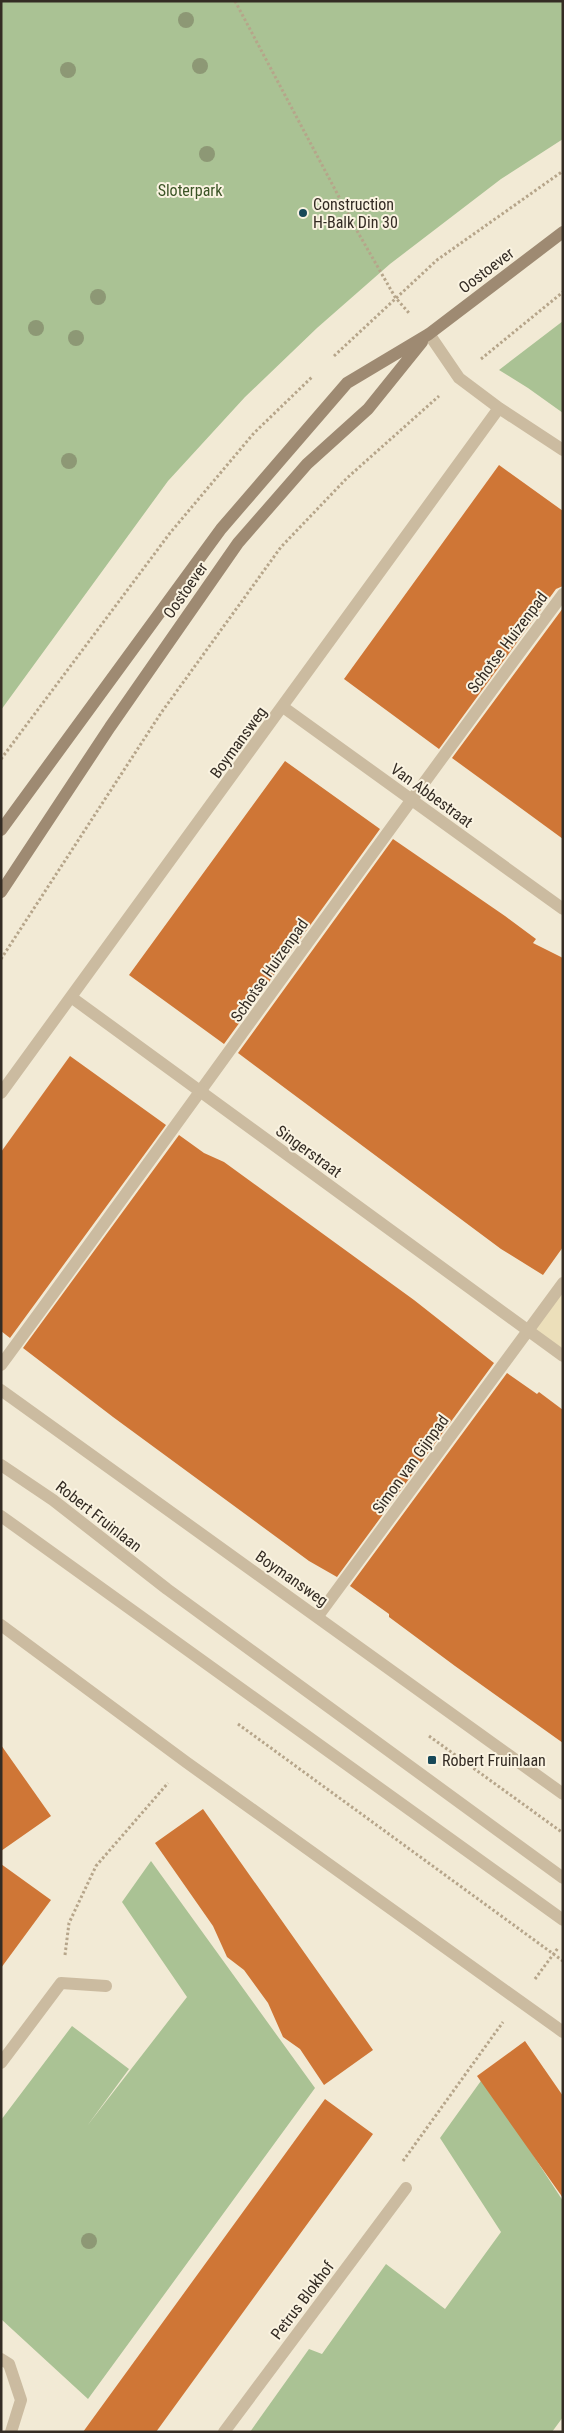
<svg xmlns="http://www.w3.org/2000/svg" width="564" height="2433" font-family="'Roboto Condensed',sans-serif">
<rect width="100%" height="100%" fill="#f2ead5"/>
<path fill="#aac294" d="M 1,1 L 563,1 L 563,139 L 501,179 L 390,264 L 317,328 L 245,397 L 168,481 L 1,710 Z
M 563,321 L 563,413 L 528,388 L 499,370 Z
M 151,1861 L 315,2088 L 88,2399 L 1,2319 L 1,2120 L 72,2026 L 129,2069 L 87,2126 L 187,1997 L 122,1902 Z
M 483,2078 L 563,2201 L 563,2417 L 552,2432 L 250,2432 L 309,2349 L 322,2354 L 386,2264 L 445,2309 L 501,2232 L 440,2138 Z"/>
<path fill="#ecdfba" d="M 563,1283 L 563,1356 L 528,1331 Z"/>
<path fill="#cf7636" d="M 499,465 L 563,511 L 563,586 L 556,589 L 439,749 L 344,679 Z
M 563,608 L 563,839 L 452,758 Z
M 285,761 L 380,829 L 224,1044 L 129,975 Z
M 393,839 L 505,916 L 536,939 L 533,943 L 563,958 L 563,1247 L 543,1275 L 501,1249 L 238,1053 Z
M 70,1056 L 166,1125 L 10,1338 L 1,1331 L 1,1152 Z
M 179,1135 L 204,1153 L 224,1162 L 414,1300 L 494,1363 L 337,1577 L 309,1561 L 113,1417 L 23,1348 Z
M 507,1373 L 537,1394 L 539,1392 L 563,1410 L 563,1743 L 455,1666 L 389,1617 L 389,1614 L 350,1586 Z
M 1,1745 L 51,1816 L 1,1851 Z
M 203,1809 L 373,2050 L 324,2085 L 300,2049 L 283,2037 L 268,2003 L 244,1970 L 227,1957 L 213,1926 L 155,1843 Z
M 1,1864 L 51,1900 L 1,1968 Z
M 525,2041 L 563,2096 L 563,2198 L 477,2076 Z
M 325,2099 L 373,2134 L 300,2234 L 156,2432 L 83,2432 Z"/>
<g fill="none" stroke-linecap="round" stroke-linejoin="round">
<path stroke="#b6a58a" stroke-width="3" stroke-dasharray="2.5 2.5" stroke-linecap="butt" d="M 235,1 L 356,229 L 395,297 L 409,313
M 334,356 L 437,260 L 563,171
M 481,359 L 563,292
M 1,759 L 170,533 L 254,433 L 312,377
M 1,959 L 161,713 L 281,547 L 347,478 L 439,396
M 238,1724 L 563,1961
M 429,1736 L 563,1833
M 65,1955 L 69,1923 L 96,1866 L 168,1783
M 535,1979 L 558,1948
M 403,2161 L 503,2022"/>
<path stroke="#cbbba0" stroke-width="12" d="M 1,1365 C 189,1109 373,849 563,594
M 318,1616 L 563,1283"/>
<path stroke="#cbbba0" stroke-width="12" d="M 429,334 L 459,378 L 499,408 L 563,450
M 283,707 L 563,909
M 71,997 L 563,1356
M 1,1093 L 499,408
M 1,1390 L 563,1794
M 1,1625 L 186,1762 L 563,2032
M 1,2063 L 61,1983 L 106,1986
M 1,2359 L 9,2364 L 21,2400 L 11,2432
M 224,2432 L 406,2188"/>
<path stroke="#cbbba0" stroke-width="12" d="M 1,1465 L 53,1500 L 167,1589 L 563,1878
M 1,1516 L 563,1920"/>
<path stroke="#9e8a72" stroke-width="12" d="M 1,830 L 221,529 L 347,383 L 429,334 L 563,232
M 1,892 L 110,727 L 238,543 L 307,464 L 368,409 L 422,342"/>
</g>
<g fill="#8d9875">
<circle cx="186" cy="20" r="8"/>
<circle cx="200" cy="66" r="8"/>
<circle cx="68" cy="70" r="8"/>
<circle cx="207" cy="154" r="8"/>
<circle cx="98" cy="297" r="8"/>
<circle cx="36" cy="328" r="8"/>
<circle cx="76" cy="338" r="8"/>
<circle cx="69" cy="461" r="8"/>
<circle cx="89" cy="2241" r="8"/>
</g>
<g fill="#174858" stroke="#faf3e1" stroke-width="2">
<circle cx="303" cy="213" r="5"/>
<rect x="427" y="1755" width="10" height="10" rx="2.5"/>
</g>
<g text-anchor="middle" stroke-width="4" stroke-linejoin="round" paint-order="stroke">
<g font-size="16" fill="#3b5426" stroke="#faf3e1">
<text x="190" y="196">Sloterpark</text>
</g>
<g font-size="16" fill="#342c24" stroke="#faf3e1" text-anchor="start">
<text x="313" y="210">Construction<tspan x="313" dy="18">H-Balk Din 30</tspan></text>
<text x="442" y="1766">Robert Fruinlaan</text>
</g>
<g font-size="16" fill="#342c24" stroke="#faf3e1">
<text transform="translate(486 270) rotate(-37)" y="6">Oostoever</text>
<text transform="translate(185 590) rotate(-55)" y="6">Oostoever</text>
<text transform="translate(507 642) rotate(-53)" y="6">Schotse Huizenpad</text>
<text transform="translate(238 742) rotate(-54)" y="6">Boymansweg</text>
<text transform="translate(432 795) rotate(36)" y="6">Van Abbestraat</text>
<text transform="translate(269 970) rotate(-55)" y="6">Schotse Huizenpad</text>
<text transform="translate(309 1151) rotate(36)" y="6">Singerstraat</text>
<text transform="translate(410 1464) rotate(-54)" y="6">Simon van Gijnpad</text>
<text transform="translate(99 1516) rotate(38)" y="6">Robert Fruinlaan</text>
<text transform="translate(292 1578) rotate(35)" y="6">Boymansweg</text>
<text transform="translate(302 2300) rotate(-53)" y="6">Petrus Blokhof</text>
</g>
</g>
<rect width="564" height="2433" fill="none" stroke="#342c24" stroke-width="5"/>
</svg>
